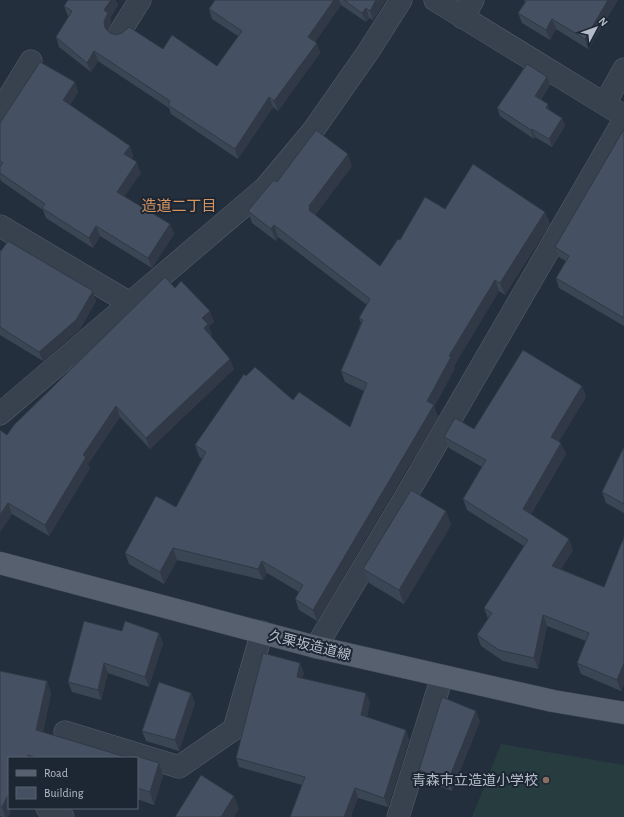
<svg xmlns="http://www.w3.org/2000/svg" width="624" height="817" font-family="'Alegreya Sans','Noto Sans JP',sans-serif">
<rect width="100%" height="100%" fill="#242f3e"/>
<path fill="#263c3f" d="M 501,744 L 624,765 L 624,817 L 472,817 Z"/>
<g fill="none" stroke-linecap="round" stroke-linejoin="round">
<defs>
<path id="minor" d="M 435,0 L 624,116
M 463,18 L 473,0
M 120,32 L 140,0
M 605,103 L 624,69
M 0,112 L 31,61
M 0,226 L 128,302
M 0,414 L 266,187 L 312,132 L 368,52 L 401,0
M 316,647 L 416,479 L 624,120
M 65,732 L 179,767 L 234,729 L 262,632
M 47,808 L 63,817
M 398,817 L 442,677"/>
<path id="major" d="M 0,563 L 316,647 L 553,701 L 624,713"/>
</defs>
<use href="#minor" stroke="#565f6c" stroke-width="23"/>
<use href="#major" stroke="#414a57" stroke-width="23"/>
<use href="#minor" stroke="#38414e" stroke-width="22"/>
<use href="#major" stroke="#56606e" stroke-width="22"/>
</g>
<path fill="#3b4654" d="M 215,0 L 386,0 L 373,20 L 369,18 L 366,22 L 341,5 L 315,42 L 317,43 L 320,53 L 278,111 L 273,107 L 238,159 L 171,114 L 169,108 L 98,61 L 91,72 L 59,47 L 56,37 L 69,16 L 68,16 L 64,6 L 118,5 L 110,18 L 111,22 L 108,31 L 110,33 L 217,66 L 238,36 L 212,19 L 209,9 Z
M 524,0 L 618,0 L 588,49 L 556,29 L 550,40 L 522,23 L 518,13 L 525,2 Z
M 547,77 L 550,85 L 541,100 L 550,110 L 562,118 L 565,126 L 552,147 L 535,137 L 534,139 L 500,116 L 497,108 Z
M 75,82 L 78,92 L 70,105 L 130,146 L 133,156 L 132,159 L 141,173 L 124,196 L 170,224 L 174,234 L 152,268 L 100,236 L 93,248 L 46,218 L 43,210 L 1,181 L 0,178 L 0,123 Z
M 624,129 L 624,326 L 559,288 L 556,278 L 566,261 L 559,257 L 555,247 Z
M 352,166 L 315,215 L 380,266 L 400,240 L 445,209 L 545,212 L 550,224 L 505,295 L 499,291 L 454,366 L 455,368 L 434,407 L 438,417 L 317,621 L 299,610 L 295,599 L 299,592 L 267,573 L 263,580 L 177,560 L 164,584 L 129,564 L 125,553 L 176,507 L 202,459 L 199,456 L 195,445 L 246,376 L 293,400 L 350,427 L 364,391 L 345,382 L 341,371 L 361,323 L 359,318 L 367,305 L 278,237 L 276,241 L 252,223 L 248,211 L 277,182 Z
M 0,250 L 96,301 L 80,329 L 43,361 L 0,335 Z
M 175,288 L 214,322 L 209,326 L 212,335 L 211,336 L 234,369 L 150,449 L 120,417 L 88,464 L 90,468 L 49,536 L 12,514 L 0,532 L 0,430 L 7,435 Z
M 582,386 L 586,397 L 559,441 L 566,454 L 531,514 L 573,550 L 561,569 L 604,587 L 624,537 L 624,684 L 621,691 L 581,674 L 577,663 L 586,641 L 547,626 L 538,669 L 503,661 L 481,646 L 477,635 L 488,619 L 484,608 L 524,546 L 467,510 L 463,499 L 482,467 L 449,448 L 444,437 L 474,429 Z
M 624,447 L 624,513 L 606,503 L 602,492 Z
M 446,511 L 451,525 L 404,604 L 369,583 L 363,569 Z
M 122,631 L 159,633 L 163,643 L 149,687 L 108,673 L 101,700 L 72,692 L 68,682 Z
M 0,671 L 47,681 L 51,693 L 43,732 L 129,758 L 9,758 L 9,808 L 12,808 L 8,817 L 2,817 L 0,816 Z
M 304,673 L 302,678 L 370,702 L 367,717 L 406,730 L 409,740 L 388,807 L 358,798 L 302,785 L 239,767 L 236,758 Z
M 191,693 L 195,703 L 179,751 L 146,741 L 142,731 Z
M 480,721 L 452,791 L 423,780 L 419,770 Z
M 137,758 L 163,775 L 154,805 L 137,799 Z"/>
<path fill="#303945" d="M 111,0 L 116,0 L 118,5 L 110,18 L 111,22 L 108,31 L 105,28 L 104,21 L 104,10 Z
M 334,0 L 339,0 L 341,5 L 312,47 L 308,37 Z
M 376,0 L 386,0 L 373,20 L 370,11 Z
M 608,0 L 618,0 L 588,49 L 585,39 Z
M 366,8 L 369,18 L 366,22 L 362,13 Z
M 552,19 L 556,29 L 550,40 L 546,30 Z
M 317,43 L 320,53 L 278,111 L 274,101 Z
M 94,51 L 98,61 L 91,72 L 87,63 Z
M 547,77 L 550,85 L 538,104 L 535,96 Z
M 75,82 L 78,92 L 67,110 L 63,100 Z
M 269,97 L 273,107 L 238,159 L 235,149 Z
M 548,104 L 551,113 L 546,108 Z
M 562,118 L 565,126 L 552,147 L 549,139 Z
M 532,129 L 535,137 L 534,139 L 531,130 Z
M 130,146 L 133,156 L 128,164 L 124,154 Z
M 348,154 L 352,166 L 314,217 L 309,210 L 309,206 Z
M 137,162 L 141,173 L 121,202 L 117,192 Z
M 545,212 L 550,224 L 505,295 L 500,283 Z
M 170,224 L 174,234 L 152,268 L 148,258 Z
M 274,225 L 278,237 L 276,241 L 271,229 Z
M 96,226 L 100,236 L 93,248 L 89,238 Z
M 495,280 L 499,291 L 454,366 L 455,368 L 434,407 L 438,417 L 317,621 L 313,610 L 427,401 L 449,356 Z
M 93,291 L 96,301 L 80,329 L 43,361 L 39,352 Z
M 210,311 L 214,322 L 209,326 L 212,335 L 208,339 L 204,328 L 202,318 Z
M 230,359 L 234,369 L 150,449 L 146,438 Z
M 582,386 L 586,397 L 555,448 L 551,437 Z
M 116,406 L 120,417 L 88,464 L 90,468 L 49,536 L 45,525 L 83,455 Z
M 561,443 L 566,454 L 527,520 L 523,509 Z
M 8,503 L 12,514 L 0,532 L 0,515 Z
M 446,511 L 451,525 L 404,604 L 399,590 Z
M 569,539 L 573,550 L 556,577 L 552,566 Z
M 173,548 L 177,560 L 164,584 L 160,572 Z
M 262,561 L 267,573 L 263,580 L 258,569 Z
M 543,615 L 547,626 L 538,669 L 534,658 Z
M 159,633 L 163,643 L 149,687 L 145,677 Z
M 104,663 L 108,673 L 101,700 L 98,690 Z
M 300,663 L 304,673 L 300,686 L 297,677 Z
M 624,663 L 624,684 L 621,691 L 617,680 Z
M 47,681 L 51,693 L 41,742 L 36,730 Z
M 191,693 L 195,703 L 179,751 L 175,740 Z
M 366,693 L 370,702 L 365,725 L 361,715 Z
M 476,711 L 480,721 L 452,791 L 448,781 Z
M 406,730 L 409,740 L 388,807 L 384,798 Z
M 159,763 L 163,775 L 154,805 L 150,792 Z
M 355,788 L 358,798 L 351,817 L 344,817 Z
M 9,793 L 9,808 L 12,808 L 8,817 L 5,817 L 2,807 Z
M 234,796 L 239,809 L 234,817 L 221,817 Z"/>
<path fill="#455162" stroke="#303945" d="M 68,0 L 111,0 L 104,10 L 108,13 L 104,21 L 105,28 L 110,33 L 116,35 L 122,33 L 129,27 L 163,49 L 172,35 L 217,66 L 242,31 L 209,9 L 215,0 L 334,0 L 308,37 L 317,43 L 274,101 L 269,97 L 235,149 L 168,105 L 170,101 L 94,51 L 87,63 L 56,37 L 72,11 L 64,6 Z
M 344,0 L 376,0 L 370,11 L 366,8 L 362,13 Z
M 527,0 L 608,0 L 585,39 L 552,19 L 546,30 L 518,13 Z
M 40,62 L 75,82 L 63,100 L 130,146 L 124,154 L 137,162 L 117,192 L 170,224 L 148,258 L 96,226 L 89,238 L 42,208 L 45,204 L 0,173 L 0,167 L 3,163 L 0,161 L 0,123 Z
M 527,64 L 547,77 L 535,96 L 548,104 L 546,108 L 562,118 L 549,139 L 532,129 L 531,130 L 497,108 Z
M 624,129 L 624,318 L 556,278 L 569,256 L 555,247 Z
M 316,130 L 348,154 L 309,206 L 310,208 L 309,210 L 380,266 L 398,239 L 400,240 L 425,197 L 445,209 L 473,164 L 545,212 L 500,283 L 495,280 L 449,356 L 451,357 L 427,401 L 434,405 L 313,610 L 295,599 L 303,585 L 262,561 L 258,569 L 173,548 L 160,572 L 125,553 L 156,496 L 176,507 L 206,452 L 195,445 L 244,374 L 246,376 L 255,367 L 293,400 L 299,392 L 350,427 L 367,383 L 341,371 L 363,320 L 359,318 L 370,299 L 274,225 L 271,229 L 248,211 L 266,189 L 274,180 L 277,182 Z
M 8,241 L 93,291 L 76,320 L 39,352 L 0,327 L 0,250 L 1,251 Z
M 165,277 L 175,288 L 181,281 L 210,311 L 202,318 L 208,324 L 204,328 L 230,359 L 146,438 L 116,406 L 83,455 L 86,457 L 45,525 L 8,503 L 0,515 L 0,430 L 7,435 L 14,425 Z
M 523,350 L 582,386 L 551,437 L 561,443 L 523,509 L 569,539 L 552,566 L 604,587 L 624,537 L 624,663 L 617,680 L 577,663 L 589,633 L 543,615 L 534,658 L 499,650 L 477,635 L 492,613 L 484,608 L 528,540 L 463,499 L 486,460 L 444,437 L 455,418 L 474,429 Z
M 624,447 L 624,504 L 602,492 Z
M 411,490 L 446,511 L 399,590 L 363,569 Z
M 84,621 L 122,631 L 125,621 L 159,633 L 145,677 L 104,663 L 98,690 L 68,682 Z
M 263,653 L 300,663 L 297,677 L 366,693 L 361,715 L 406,730 L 384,798 L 355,788 L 344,817 L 290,817 L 305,777 L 236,758 Z
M 0,671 L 47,681 L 36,730 L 129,758 L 37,758 L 28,755 L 27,758 L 9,758 L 9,793 L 2,807 L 0,806 Z
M 159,682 L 191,693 L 175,740 L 142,731 Z
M 442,697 L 476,711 L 448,781 L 419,770 Z
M 133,755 L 159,763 L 150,792 L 137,788 L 137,758 L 132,758 Z
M 201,775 L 234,796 L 221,817 L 175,817 Z"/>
<circle fill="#8d6e63" stroke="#1d2633" stroke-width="1.5" cx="546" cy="780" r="4"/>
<g text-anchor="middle" stroke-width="4" stroke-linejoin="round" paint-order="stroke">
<g font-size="14" fill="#b4bcc9" stroke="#1d2633">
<text transform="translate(310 645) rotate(14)" y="5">久栗坂造道線</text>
</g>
<g font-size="14" fill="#b4bcc9" stroke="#1d2633" text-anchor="end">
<text x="538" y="785">青森市立造道小学校</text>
</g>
<g font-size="15" fill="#d59563" stroke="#1d2633">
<text x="179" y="211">造道二丁目</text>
</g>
</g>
<rect x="8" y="757" width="130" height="52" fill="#1d2633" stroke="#59626f"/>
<rect x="16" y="770" width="20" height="6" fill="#56606e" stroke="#59626f"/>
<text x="44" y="777" font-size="12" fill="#b4bcc9">Road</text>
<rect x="16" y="787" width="20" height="12" fill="#455162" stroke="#59626f"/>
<text x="44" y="797" font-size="12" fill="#b4bcc9">Building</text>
<g transform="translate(596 28) rotate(49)" stroke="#1d2633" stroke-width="3" paint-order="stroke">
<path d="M0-3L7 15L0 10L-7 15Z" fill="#b4bcc9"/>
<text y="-6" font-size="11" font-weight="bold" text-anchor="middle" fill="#b4bcc9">N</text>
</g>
</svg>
